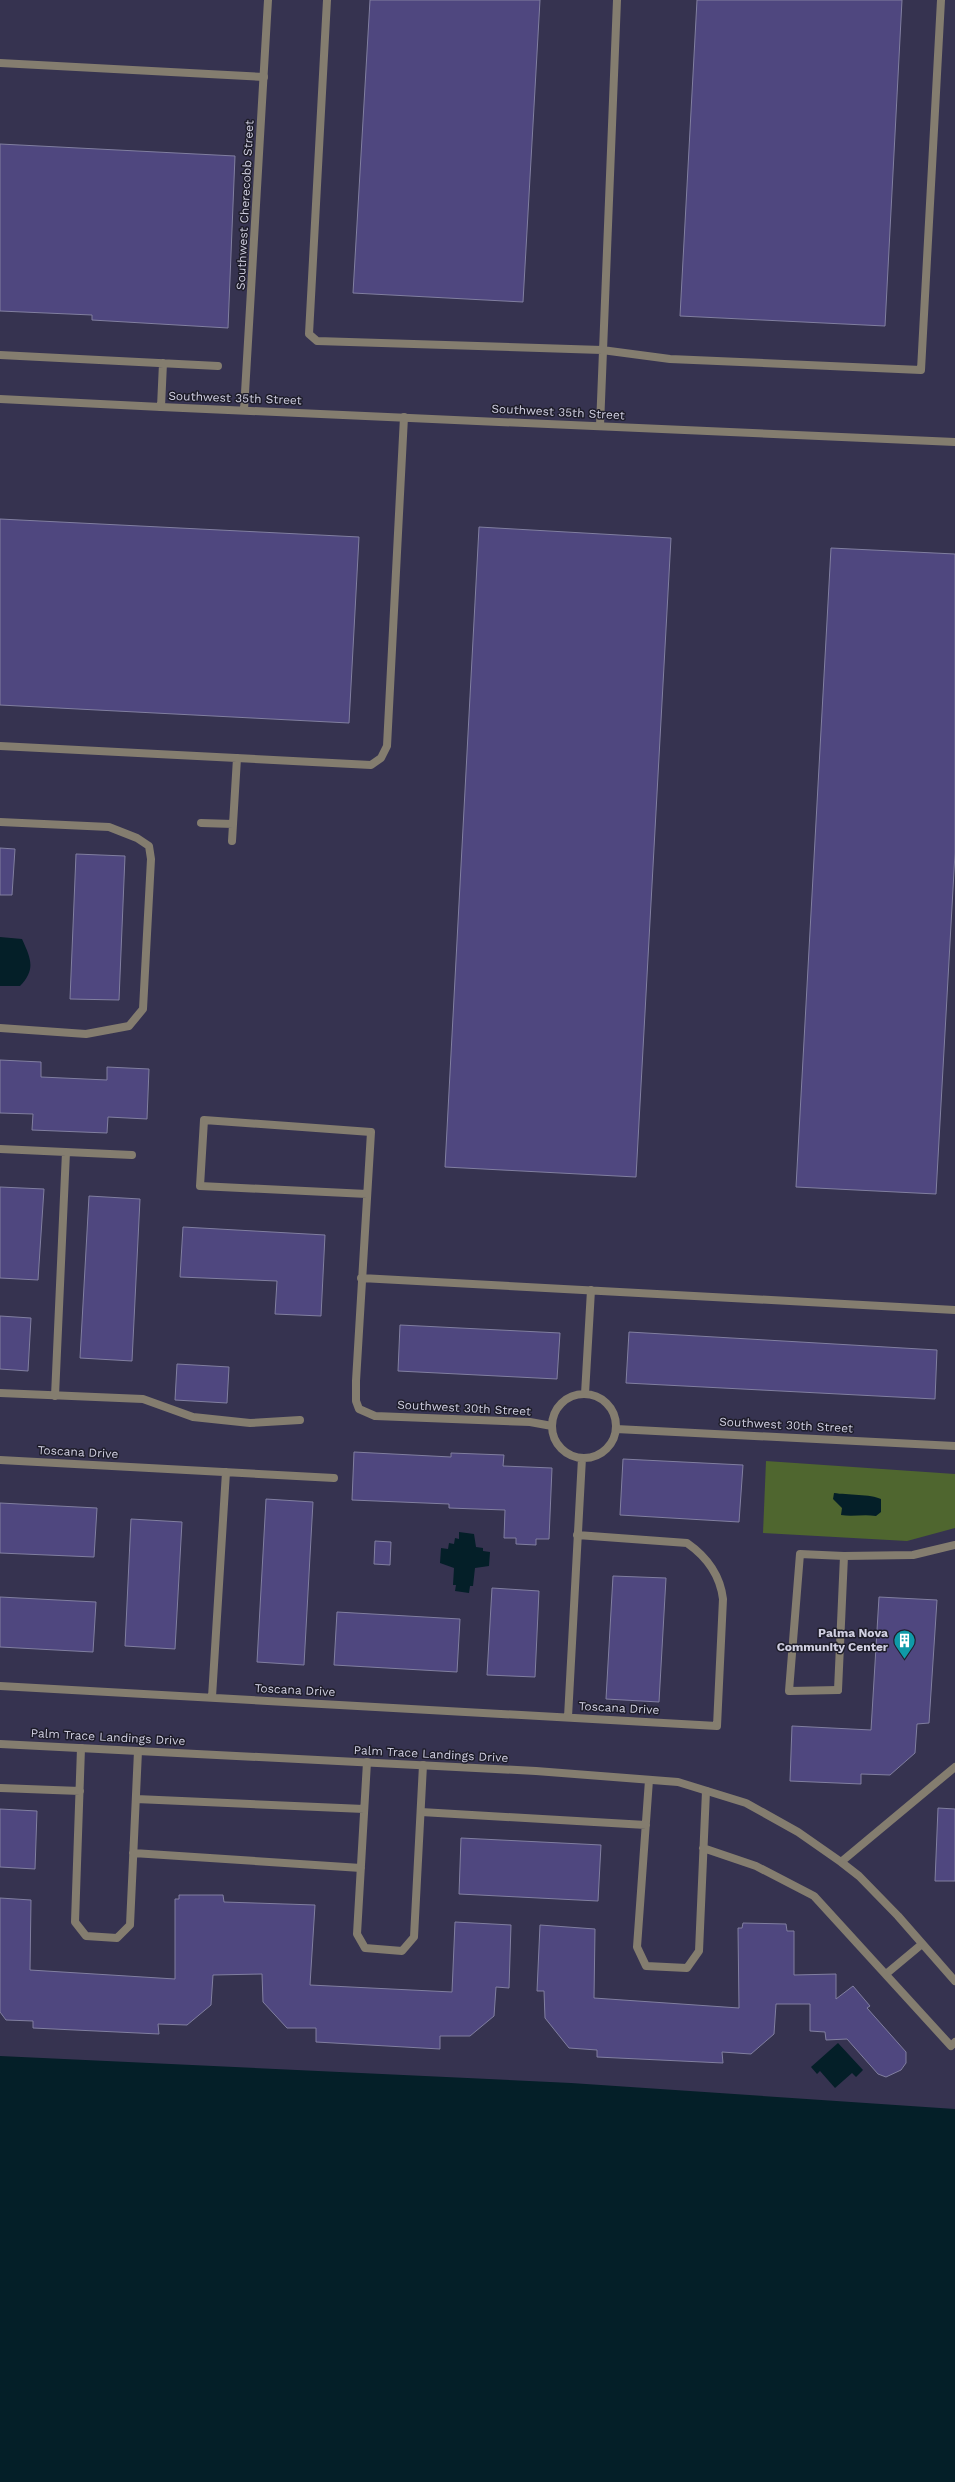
<svg xmlns="http://www.w3.org/2000/svg" width="955" height="2482" font-family="'Work Sans',sans-serif">
<rect width="100%" height="100%" fill="#363350"/>
<path fill="#4f662f" d="M 766,1461 L 955,1474 L 955,1528 L 907,1541 L 763,1533 Z"/>
<path fill="#041f28" d="M 0,937 L 22,939 C 31,959 36,969 20,986 L 0,986 Z
M 834,1493 C 847,1495 871,1494 881,1499 L 881,1512 L 876,1516 C 863,1514 853,1517 841,1515 L 842,1508 L 833,1499 Z
M 459,1532 L 474,1534 L 476,1547 L 483,1548 L 483,1551 L 490,1552 L 489,1566 L 475,1568 L 473,1586 L 470,1586 L 469,1593 L 455,1591 L 456,1585 L 453,1585 L 454,1568 L 440,1563 L 441,1548 L 448,1549 L 449,1543 L 454,1544 L 455,1538 L 459,1539 Z
M 838,2043 L 863,2070 L 856,2077 L 852,2073 L 835,2088 L 820,2071 L 817,2074 L 811,2067 Z
M 0,2056 L 571,2083 L 955,2109 L 955,2482 L 0,2482 Z"/>
<path fill="#4f477f" stroke="#817fa0" d="M 370,0 L 540,0 L 523,302 L 353,293 Z
M 697,0 L 902,0 L 885,326 L 680,316 Z
M 0,144 L 235,156 L 228,328 L 92,320 L 92,315 L 0,311 Z
M 0,519 L 359,537 L 349,723 L 0,705 Z
M 479,527 L 671,538 L 636,1177 L 445,1167 Z
M 831,548 L 955,554 L 955,853 L 936,1194 L 796,1187 Z
M 0,848 L 15,849 L 12,895 L 0,895 Z
M 76,854 L 125,856 L 119,1000 L 70,999 Z
M 0,1060 L 41,1062 L 41,1077 L 107,1080 L 107,1067 L 149,1069 L 147,1119 L 108,1117 L 107,1133 L 32,1130 L 33,1114 L 0,1113 Z
M 0,1187 L 44,1189 L 38,1280 L 0,1278 Z
M 89,1196 L 140,1199 L 132,1361 L 80,1358 Z
M 183,1227 L 325,1235 L 321,1316 L 275,1314 L 277,1281 L 180,1277 Z
M 0,1316 L 31,1318 L 28,1371 L 0,1369 Z
M 400,1325 L 560,1333 L 557,1379 L 398,1371 Z
M 629,1332 L 937,1350 L 935,1399 L 626,1383 Z
M 177,1364 L 229,1367 L 227,1403 L 175,1400 Z
M 354,1452 L 451,1457 L 451,1453 L 504,1455 L 503,1466 L 552,1468 L 549,1539 L 536,1539 L 536,1545 L 516,1544 L 516,1538 L 504,1538 L 505,1510 L 449,1508 L 449,1504 L 352,1500 Z
M 623,1459 L 743,1465 L 739,1522 L 620,1515 Z
M 266,1499 L 313,1502 L 304,1665 L 257,1662 Z
M 0,1503 L 97,1508 L 94,1557 L 0,1553 Z
M 131,1519 L 182,1522 L 175,1649 L 125,1646 Z
M 375,1541 L 391,1542 L 390,1565 L 374,1564 Z
M 613,1576 L 666,1578 L 659,1702 L 606,1699 Z
M 492,1588 L 539,1591 L 535,1677 L 487,1675 Z
M 0,1597 L 96,1602 L 93,1652 L 0,1647 Z
M 879,1597 L 937,1600 L 929,1723 L 917,1724 L 915,1753 L 890,1775 L 861,1774 L 861,1784 L 790,1781 L 792,1726 L 871,1730 Z
M 337,1612 L 460,1619 L 457,1672 L 334,1665 Z
M 938,1808 L 955,1809 L 955,1881 L 935,1881 Z
M 0,1809 L 37,1811 L 35,1869 L 0,1867 Z
M 461,1838 L 601,1845 L 598,1901 L 459,1894 Z
M 179,1895 L 223,1895 L 224,1902 L 315,1905 L 310,1985 L 452,1992 L 455,1922 L 511,1925 L 509,1988 L 496,1987 L 494,2016 L 470,2036 L 440,2036 L 440,2049 L 316,2042 L 316,2028 L 287,2028 L 263,2002 L 262,1974 L 213,1975 L 211,2005 L 187,2025 L 158,2024 L 159,2034 L 33,2028 L 33,2021 L 6,2020 L 0,2012 L 0,1898 L 31,1900 L 30,1970 L 175,1979 L 175,1899 L 179,1899 Z
M 743,1923 L 786,1924 L 787,1931 L 794,1931 L 794,1975 L 836,1974 L 836,1999 L 853,1986 L 870,2006 L 867,2008 L 906,2052 L 906,2063 L 901,2070 L 886,2077 L 878,2074 L 847,2039 L 826,2040 L 825,2032 L 810,2031 L 810,2004 L 776,2004 L 774,2034 L 751,2054 L 722,2052 L 723,2063 L 597,2057 L 597,2050 L 569,2048 L 545,2018 L 544,1991 L 537,1991 L 540,1925 L 595,1929 L 594,1998 L 739,2008 L 738,1928 L 742,1928 Z"/>
<g fill="none" stroke-linecap="round" stroke-linejoin="round">
<path stroke="#847d6f" stroke-width="8" d="M 327,0 L 309,334 L 317,341 L 602,350 L 670,359 L 921,370 L 941,0
M 0,63 L 264,77
M 0,355 L 218,366
M 0,399 L 161,407 L 163,363
M 600,426 L 617,0
M 0,746 L 371,765 L 381,758 L 387,746 L 404,417
M 0,822 L 109,827 L 137,838 L 149,846 L 151,859 L 143,1009 L 129,1026 L 86,1034 L 0,1028
M 201,823 L 233,824
M 232,841 L 237,758
M 0,1149 L 132,1155
M 0,1393 L 143,1399 L 193,1417 L 250,1423 L 300,1420
M 55,1396 L 66,1152
M 838,1690 L 789,1691 L 800,1554 L 844,1556
M 81,1748 L 75,1922 L 86,1936 L 117,1938 L 130,1925 L 138,1751
M 367,1762 L 357,1934 L 365,1948 L 402,1951 L 414,1937 L 423,1765
M 649,1780 L 637,1947 L 646,1966 L 687,1968 L 699,1951 L 706,1791
M 0,1788 L 80,1791
M 136,1799 L 364,1809
M 421,1812 L 646,1825
M 703,1848 L 756,1866 L 814,1896 L 951,2046 L 955,2042
M 133,1853 L 361,1868
M 886,1974 L 922,1944"/>
<path stroke="#847d6f" stroke-width="8" d="M 161,407 L 955,442
M 244,410 L 268,0
M 367,1194 L 200,1186 L 204,1120 L 371,1132 L 356,1381 L 356,1401 L 359,1409 L 375,1416 L 530,1422 L 552,1426
M 361,1278 L 955,1310
M 585,1394 L 591,1290
M552 1426a32 32 0 1 1 64 0a32 32 0 1 1-64 0Z
M 616,1429 L 955,1446
M 0,1460 L 334,1478
M 0,1686 L 717,1726 L 723,1599 C 720,1574 707,1557 687,1543 L 577,1535
M 838,1690 L 844,1556 L 913,1555 L 955,1545
M 212,1697 L 226,1472
M 568,1717 L 582,1458
M 0,1744 L 536,1771 L 678,1782 L 746,1803 L 798,1832 L 841,1862 L 859,1876 L 898,1916 L 955,1981
M 841,1862 L 955,1767"/>
</g>
<defs>
<symbol id="building-pin" viewBox="-11 -11 22 30"><path d="M0 17L-7.5 6A9.5 9.5 0 1 1 7.5 6Z" fill="#0f9aa8" stroke="#1e1d2a"/><path d="M-4-6H4V6H1V3H-1V6H-4ZM-2.5-4.3h1.7v1.8h-1.7ZM.8-4.3h1.7v1.8H.8ZM-2.5-1h1.7V.8h-1.7ZM.8-1h1.7V.8H.8Z" fill="#fff"/></symbol>
</defs>
<g fill-rule="evenodd">
<use href="#building-pin" x="892" y="1628" width="25" height="34"/>
</g>
<g text-anchor="middle" stroke-width="3" stroke-linejoin="round" paint-order="stroke">
<g font-size="12" fill="#d1d0e2" stroke="#1e1d2a">
<text transform="translate(245 205) rotate(-87)" y="4">Southwest Cherecobb Street</text>
<text transform="translate(235 398) rotate(2)" y="4">Southwest 35th Street</text>
<text transform="translate(558 412) rotate(3)" y="4">Southwest 35th Street</text>
<text transform="translate(464 1408) rotate(3)" y="4">Southwest 30th Street</text>
<text transform="translate(786 1425) rotate(3)" y="4">Southwest 30th Street</text>
<text transform="translate(78 1452) rotate(3)" y="4">Toscana Drive</text>
<text transform="translate(295 1690) rotate(3)" y="4">Toscana Drive</text>
<text transform="translate(619 1708) rotate(3)" y="4">Toscana Drive</text>
<text transform="translate(108 1737) rotate(3)" y="4">Palm Trace Landings Drive</text>
<text transform="translate(431 1754) rotate(3)" y="4">Palm Trace Landings Drive</text>
</g>
<g font-size="12" font-weight="bold" fill="#d1d0e2" stroke="#1e1d2a" text-anchor="end">
<text x="888" y="1637">Palma Nova<tspan x="888" dy="14">Community Center</tspan></text>
</g>
</g>
</svg>
